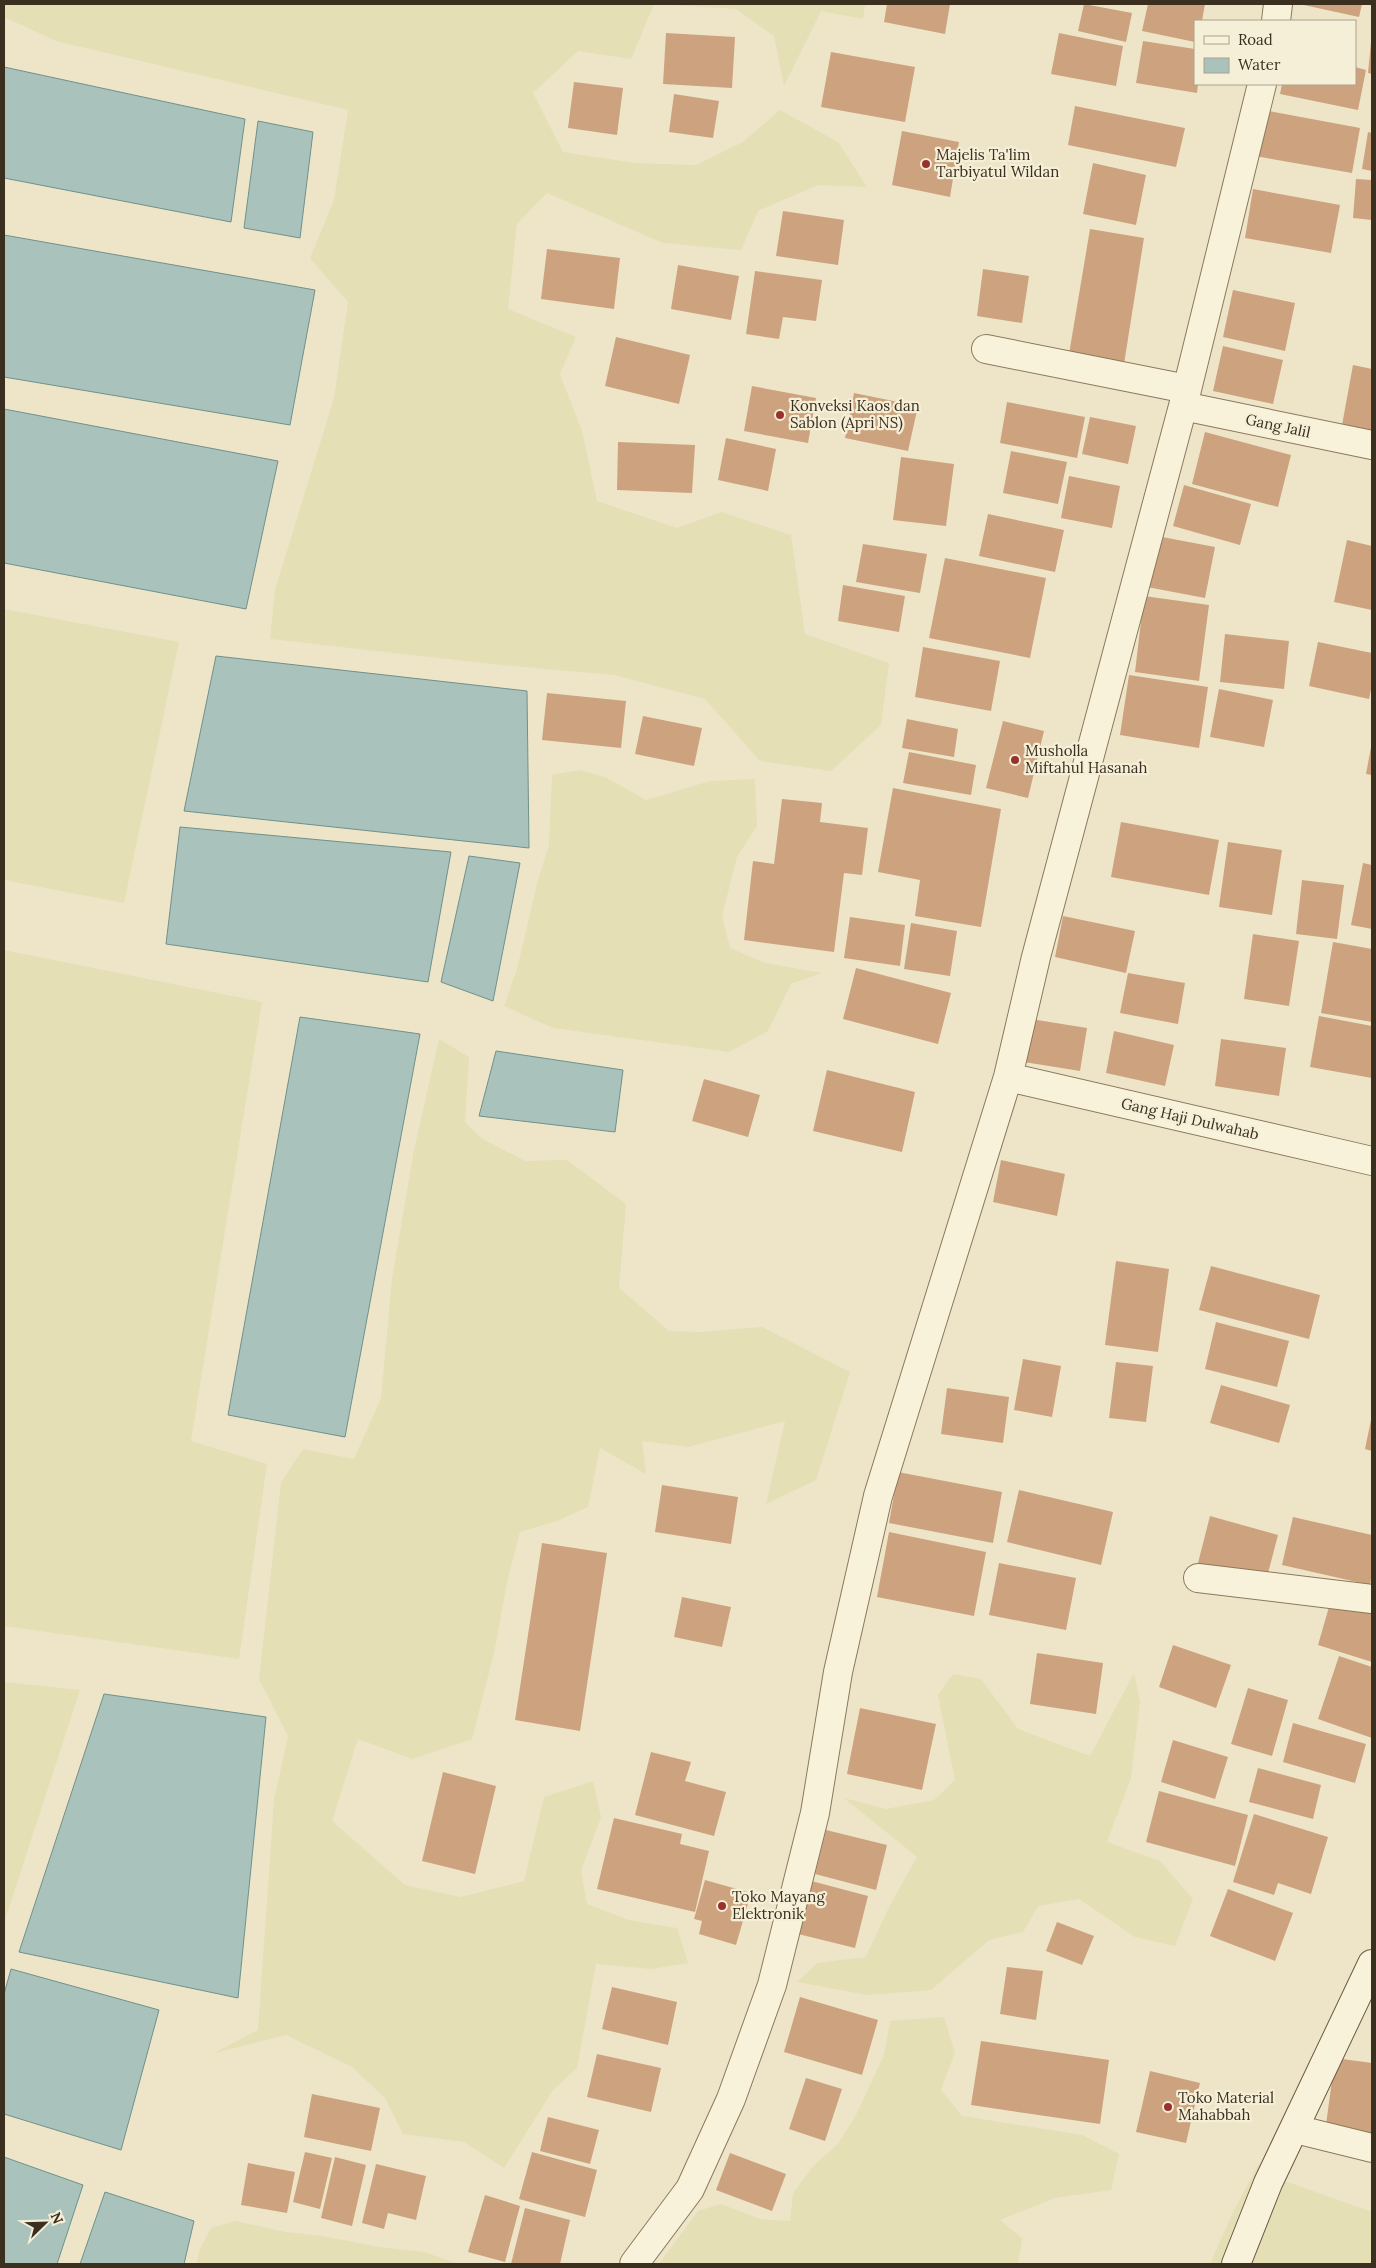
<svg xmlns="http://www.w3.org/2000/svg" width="1376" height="2268" font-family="Lora,serif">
<rect width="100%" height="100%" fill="#eee5c8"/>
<path fill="#e4dfb5" d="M 4,4 L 654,4 L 631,59 L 578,51 L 533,93 L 563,152 L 635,163 L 696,165 L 743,142 L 780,110 L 838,142 L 867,187 L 818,185 L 758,211 L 741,250 L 663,243 L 547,193 L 517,224 L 508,309 L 576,337 L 560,374 L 582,431 L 597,501 L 677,528 L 721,512 L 791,535 L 805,634 L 889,663 L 881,725 L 831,771 L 760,761 L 705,699 L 614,675 L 502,665 L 270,639 L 275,590 L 334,398 L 348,302 L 310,258 L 334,200 L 348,110 L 56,41 L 4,17 Z
M 655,4 L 865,4 L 863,19 L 821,11 L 784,86 L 774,36 L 736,9 Z
M 4,609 L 179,642 L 124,903 L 4,880 Z
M 580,770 L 607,778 L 646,800 L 710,781 L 755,779 L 757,826 L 737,857 L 722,916 L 730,948 L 765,963 L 822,973 L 791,984 L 768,1031 L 729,1052 L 553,1028 L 504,1006 L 517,969 L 538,880 L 549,845 L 552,775 Z
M 4,950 L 262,1002 L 191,1441 L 267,1464 L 239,1659 L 4,1626 Z
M 439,1039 L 469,1057 L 465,1122 L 481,1138 L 525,1161 L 567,1160 L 626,1204 L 619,1288 L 669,1331 L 702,1332 L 762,1327 L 850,1372 L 816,1480 L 766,1504 L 785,1421 L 688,1447 L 642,1441 L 646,1474 L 600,1448 L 588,1507 L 557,1521 L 520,1532 L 508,1578 L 494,1653 L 472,1739 L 412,1759 L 358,1739 L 332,1821 L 405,1885 L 460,1897 L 524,1881 L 544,1797 L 593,1781 L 601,1817 L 581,1871 L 587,1904 L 629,1920 L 677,1928 L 688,1963 L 651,1969 L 596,1964 L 577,2068 L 553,2090 L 504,2168 L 464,2142 L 403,2134 L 385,2098 L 352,2067 L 286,2035 L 214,2053 L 258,2030 L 274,1800 L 288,1736 L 259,1679 L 281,1483 L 303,1449 L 354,1459 L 381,1398 L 392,1279 L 414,1150 Z
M 1134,1673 L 1140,1702 L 1131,1778 L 1107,1842 L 1160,1861 L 1193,1899 L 1175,1946 L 1135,1937 L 1079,1899 L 1038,1906 L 1023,1932 L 989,1940 L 931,1990 L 867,1995 L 797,1982 L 817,1963 L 866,1957 L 889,1907 L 917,1857 L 844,1798 L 886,1809 L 934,1800 L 955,1780 L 938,1695 L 953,1674 L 981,1679 L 1018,1729 L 1090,1756 Z
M 4,1682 L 80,1690 L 4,1923 Z
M 944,2017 L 955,2053 L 941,2090 L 962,2116 L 1082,2135 L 1119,2154 L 1111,2190 L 1055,2198 L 1000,2220 L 1022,2238 L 1018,2264 L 659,2264 L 698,2211 L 721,2204 L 760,2219 L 790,2221 L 793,2193 L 814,2165 L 837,2145 L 855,2117 L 884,2055 L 890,2021 Z
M 1259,2164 L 1285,2181 L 1372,2212 L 1372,2264 L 1210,2264 L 1234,2210 Z
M 235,2221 L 286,2232 L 323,2236 L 379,2247 L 424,2252 L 459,2264 L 197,2264 L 199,2251 L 211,2228 Z"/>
<path fill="#a9c2bc" stroke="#6f918b" d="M 4,67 L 245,119 L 231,222 L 4,178 Z
M 258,121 L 313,132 L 300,238 L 244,228 Z
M 4,235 L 315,290 L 290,425 L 4,377 Z
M 4,409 L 278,461 L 246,609 L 4,563 Z
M 216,656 L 527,691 L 529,848 L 184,811 Z
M 180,827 L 451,852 L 428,982 L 166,944 Z
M 469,856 L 520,863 L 493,1001 L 441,982 Z
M 300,1017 L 420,1034 L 345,1437 L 228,1415 Z
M 496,1051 L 623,1070 L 615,1132 L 479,1116 Z
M 104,1694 L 266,1717 L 238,1998 L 19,1952 Z
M 11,1969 L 159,2010 L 121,2150 L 4,2114 L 4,1994 Z
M 4,2157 L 83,2185 L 57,2264 L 4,2264 Z
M 105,2192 L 194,2221 L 184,2264 L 80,2264 Z"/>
<path fill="#cca37e" d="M 887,4 L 950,4 L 945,34 L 884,22 Z
M 1084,4 L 1132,13 L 1126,42 L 1078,31 Z
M 1148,4 L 1205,4 L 1202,21 L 1195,21 L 1195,42 L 1142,31 Z
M 1299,4 L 1362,4 L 1359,17 Z
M 666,33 L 735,37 L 732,88 L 663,84 Z
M 1059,33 L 1123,46 L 1116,86 L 1051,74 Z
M 1143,41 L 1195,49 L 1195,84 L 1198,84 L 1197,93 L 1136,83 Z
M 1371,42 L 1372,42 L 1372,74 L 1368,73 Z
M 831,52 L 915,67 L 905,122 L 821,107 Z
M 1355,67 L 1366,70 L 1358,110 L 1280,94 L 1282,84 L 1355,84 Z
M 574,82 L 623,88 L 617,135 L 568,128 Z
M 674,94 L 719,101 L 713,138 L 669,132 Z
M 1075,106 L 1185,128 L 1176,167 L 1068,145 Z
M 1264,110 L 1360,128 L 1352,173 L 1255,156 Z
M 902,131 L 959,142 L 950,197 L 892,185 Z
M 1368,132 L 1372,133 L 1372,171 L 1362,169 Z
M 1093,163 L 1146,175 L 1136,225 L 1083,214 Z
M 1356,179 L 1372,180 L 1372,220 L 1353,218 Z
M 1253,189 L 1340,205 L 1331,253 L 1245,238 Z
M 783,211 L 844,220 L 838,265 L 776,256 Z
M 1090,229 L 1144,238 L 1124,364 L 1069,354 Z
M 547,249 L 620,258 L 614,309 L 541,299 Z
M 678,265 L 739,276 L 731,320 L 671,309 Z
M 983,269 L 1029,276 L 1022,323 L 977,316 Z
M 755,271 L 822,280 L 816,321 L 783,317 L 779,339 L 746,334 Z
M 1233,290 L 1295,303 L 1285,351 L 1223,337 Z
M 616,337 L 690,355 L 679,404 L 605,386 Z
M 1223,346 L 1283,360 L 1273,404 L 1213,391 Z
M 1353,365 L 1372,369 L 1372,431 L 1342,425 Z
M 752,386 L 816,398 L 808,443 L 744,431 Z
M 854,393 L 918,406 L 908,451 L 845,438 Z
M 1007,402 L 1085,417 L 1077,458 L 1000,443 Z
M 1090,417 L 1136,426 L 1128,464 L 1082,454 Z
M 1205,432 L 1291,455 L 1278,507 L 1192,484 Z
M 726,438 L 776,449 L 768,491 L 718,480 Z
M 618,442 L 695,445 L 692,493 L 617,490 Z
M 1011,451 L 1067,462 L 1058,504 L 1003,493 Z
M 901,457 L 954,464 L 946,526 L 893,520 Z
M 1069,476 L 1120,486 L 1112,528 L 1061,518 Z
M 1184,485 L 1251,504 L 1240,545 L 1173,526 Z
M 988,514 L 1064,530 L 1055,572 L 979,556 Z
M 1157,536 L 1215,547 L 1205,598 L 1147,587 Z
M 1347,540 L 1372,546 L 1372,610 L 1334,602 Z
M 863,544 L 927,554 L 920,593 L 856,582 Z
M 945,558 L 1046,578 L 1030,658 L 929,638 Z
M 843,585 L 905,596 L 899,632 L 838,621 Z
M 1144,596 L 1209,605 L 1199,681 L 1135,672 Z
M 1225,634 L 1289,641 L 1284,689 L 1220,682 Z
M 1318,642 L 1372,653 L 1372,685 L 1369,699 L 1309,686 Z
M 923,647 L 1000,661 L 991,711 L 915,697 Z
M 1129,675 L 1208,687 L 1199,748 L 1120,735 Z
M 1219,689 L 1273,700 L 1264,747 L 1210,737 Z
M 547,693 L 626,701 L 621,748 L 542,740 Z
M 643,716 L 702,728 L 694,766 L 635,754 Z
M 907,719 L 958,729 L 954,757 L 902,748 Z
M 1003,721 L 1044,731 L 1028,798 L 986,788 Z
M 1371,747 L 1372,747 L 1372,775 L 1366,774 Z
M 909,752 L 976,765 L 971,795 L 903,783 Z
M 893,788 L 1001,809 L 981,927 L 915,916 L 920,880 L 878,872 Z
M 782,799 L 822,803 L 820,822 L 868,828 L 862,875 L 844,873 L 834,952 L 744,940 L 753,861 L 774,864 Z
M 1121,822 L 1219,840 L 1209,895 L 1111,877 Z
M 1228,842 L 1282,850 L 1272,915 L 1219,907 Z
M 1363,863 L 1372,865 L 1372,929 L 1351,925 Z
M 1302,880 L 1344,885 L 1337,939 L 1296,934 Z
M 1063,916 L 1135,931 L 1126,973 L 1055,957 Z
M 850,917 L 905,925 L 900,966 L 844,958 Z
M 911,923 L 957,931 L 950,976 L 904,969 Z
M 1253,934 L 1299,941 L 1289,1006 L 1244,999 Z
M 1333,942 L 1372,949 L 1372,1022 L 1321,1013 Z
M 856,968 L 951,993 L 938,1044 L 843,1019 Z
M 1128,973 L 1185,983 L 1178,1024 L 1120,1013 Z
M 1319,1016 L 1372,1026 L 1372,1078 L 1310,1067 Z
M 1031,1019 L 1087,1028 L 1080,1071 L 1024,1062 Z
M 1114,1031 L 1174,1045 L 1165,1086 L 1106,1073 Z
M 1221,1039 L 1286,1048 L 1279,1096 L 1215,1086 Z
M 827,1070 L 915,1092 L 902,1152 L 813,1131 Z
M 704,1079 L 760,1095 L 748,1137 L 692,1121 Z
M 1001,1160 L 1065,1174 L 1057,1216 L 993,1202 Z
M 1116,1261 L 1169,1269 L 1158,1352 L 1105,1345 Z
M 1211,1266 L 1320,1295 L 1309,1339 L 1199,1310 Z
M 1216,1322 L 1289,1341 L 1277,1387 L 1205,1369 Z
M 1023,1359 L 1061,1366 L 1052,1417 L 1014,1410 Z
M 1116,1362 L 1153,1366 L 1146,1422 L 1109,1418 Z
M 1221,1385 L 1290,1405 L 1279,1443 L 1210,1423 Z
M 947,1388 L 1009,1397 L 1003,1443 L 941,1434 Z
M 1371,1420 L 1372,1420 L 1372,1451 L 1365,1449 Z
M 898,1472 L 1002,1492 L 993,1543 L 889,1523 Z
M 662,1485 L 738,1497 L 731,1544 L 655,1532 Z
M 1019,1490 L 1113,1512 L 1101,1565 L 1007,1542 Z
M 1210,1516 L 1278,1535 L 1266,1581 L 1198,1563 Z
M 1293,1517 L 1372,1535 L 1372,1574 L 1370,1585 L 1282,1565 Z
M 889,1532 L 986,1552 L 974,1616 L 877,1597 Z
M 542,1543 L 607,1553 L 580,1731 L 515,1720 Z
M 999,1563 L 1076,1578 L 1066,1630 L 989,1615 Z
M 682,1597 L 731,1607 L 722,1647 L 674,1637 Z
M 1331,1600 L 1372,1613 L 1372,1662 L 1318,1645 Z
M 1173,1645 L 1231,1665 L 1216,1708 L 1159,1687 Z
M 1037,1653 L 1103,1663 L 1096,1714 L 1030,1704 Z
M 1339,1656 L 1372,1667 L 1372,1738 L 1318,1719 Z
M 1248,1688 L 1288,1700 L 1272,1756 L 1231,1744 Z
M 860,1708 L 936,1724 L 922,1790 L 847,1774 Z
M 1293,1723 L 1366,1744 L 1355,1783 L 1283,1762 Z
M 1173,1740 L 1228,1757 L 1215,1799 L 1161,1782 Z
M 651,1752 L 691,1762 L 685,1781 L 726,1792 L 714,1836 L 635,1815 Z
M 1258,1768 L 1321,1785 L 1313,1819 L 1249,1802 Z
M 443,1772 L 496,1786 L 475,1874 L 422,1861 Z
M 1159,1791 L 1248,1815 L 1235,1866 L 1146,1842 Z
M 1254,1814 L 1328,1837 L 1311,1894 L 1278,1883 L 1274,1895 L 1233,1882 Z
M 614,1818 L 682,1834 L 680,1844 L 709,1851 L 695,1912 L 597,1889 Z
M 826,1830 L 887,1845 L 876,1890 L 815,1874 Z
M 804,1879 L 868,1896 L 855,1948 L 790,1932 Z
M 705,1880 L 751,1893 L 736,1945 L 699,1934 L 702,1921 L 694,1919 Z
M 1228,1889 L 1293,1913 L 1275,1961 L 1210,1936 Z
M 1057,1922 L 1094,1936 L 1082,1965 L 1046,1951 Z
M 1007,1967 L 1043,1971 L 1036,2020 L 1000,2014 Z
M 612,1987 L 677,2002 L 668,2045 L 602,2029 Z
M 800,1997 L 878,2020 L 862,2075 L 784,2052 Z
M 981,2041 L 1109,2060 L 1100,2124 L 971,2105 Z
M 597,2054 L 661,2068 L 651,2112 L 587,2097 Z
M 1335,2058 L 1372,2063 L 1372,2138 L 1325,2132 Z
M 1150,2071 L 1200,2083 L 1186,2143 L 1136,2132 Z
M 806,2078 L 842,2089 L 825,2141 L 789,2129 Z
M 312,2094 L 380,2108 L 371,2151 L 304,2137 Z
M 548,2117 L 599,2130 L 590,2164 L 540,2151 Z
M 305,2152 L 332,2158 L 320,2209 L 293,2202 Z
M 532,2152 L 597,2170 L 585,2217 L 519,2199 Z
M 730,2153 L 786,2174 L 772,2211 L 716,2190 Z
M 335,2157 L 366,2165 L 352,2226 L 321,2218 Z
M 248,2163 L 295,2172 L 287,2213 L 241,2205 Z
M 376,2164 L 426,2176 L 416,2220 L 388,2213 L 384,2229 L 362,2223 Z
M 485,2195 L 520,2206 L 505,2262 L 468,2252 Z
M 525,2208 L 570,2220 L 560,2264 L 511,2264 Z"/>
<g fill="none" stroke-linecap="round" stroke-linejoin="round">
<defs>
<path id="street" d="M 1276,21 L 1278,4
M 986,349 L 1187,389
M 1183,406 L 1372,445
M 1008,1077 L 1372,1161
M 1198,1578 L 1372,1599
M 1295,2129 L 1372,2148
M 634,2264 L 690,2189 L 731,2099 L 772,1985 L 815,1813 L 838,1672 L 878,1496 L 1008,1077 L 1036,957 L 1183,406 L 1262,84"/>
<path id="secondary" d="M 1236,2264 L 1268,2183 L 1372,1964"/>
</defs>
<use href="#street" stroke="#8b785d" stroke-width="30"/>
<use href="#secondary" stroke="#6c5940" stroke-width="30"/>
<use href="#street" stroke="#f9f2db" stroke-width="28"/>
<use href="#secondary" stroke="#f9f2db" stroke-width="28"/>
</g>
<g fill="#99322d" stroke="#f6efd7" stroke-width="2">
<circle cx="926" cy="164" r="5"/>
<circle cx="780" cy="415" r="5"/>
<circle cx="1015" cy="760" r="5"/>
<circle cx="722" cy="1906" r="5"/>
<circle cx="1168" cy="2107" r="5"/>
</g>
<g text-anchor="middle" stroke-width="4.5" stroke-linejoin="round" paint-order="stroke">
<g font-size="15" fill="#3b2f20" stroke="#f6efd7" text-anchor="start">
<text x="936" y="160">Majelis Ta'lim<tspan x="936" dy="17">Tarbiyatul Wildan</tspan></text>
<text x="790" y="411">Konveksi Kaos dan<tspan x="790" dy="17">Sablon (Apri NS)</tspan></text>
<text x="1025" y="756">Musholla<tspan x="1025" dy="17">Miftahul Hasanah</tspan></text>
<text x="732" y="1902">Toko Mayang<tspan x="732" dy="17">Elektronik</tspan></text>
<text x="1178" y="2103">Toko Material<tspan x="1178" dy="17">Mahabbah</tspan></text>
</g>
<g font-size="15" fill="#3b2f20" stroke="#f6efd7">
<text transform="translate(1278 426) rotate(12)" y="5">Gang Jalil</text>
<text transform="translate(1190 1119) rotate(13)" y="5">Gang Haji Dulwahab</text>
</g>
</g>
<rect width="1376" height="2268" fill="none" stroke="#3b2f20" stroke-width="10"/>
<rect x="1194" y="20" width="162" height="65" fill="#f6efd7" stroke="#aba28e"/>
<rect x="1204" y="36" width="25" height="8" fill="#f9f2db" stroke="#aba28e"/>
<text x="1238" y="45" font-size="15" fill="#3b2f20">Road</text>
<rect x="1204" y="58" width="25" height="15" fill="#a9c2bc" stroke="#aba28e"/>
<text x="1238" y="70" font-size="15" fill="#3b2f20">Water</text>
<g transform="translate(45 2223) rotate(67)" stroke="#f6efd7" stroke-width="4" paint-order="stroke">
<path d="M0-4L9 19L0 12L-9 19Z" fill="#3b2f20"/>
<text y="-8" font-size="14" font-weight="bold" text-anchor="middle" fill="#3b2f20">N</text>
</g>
</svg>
